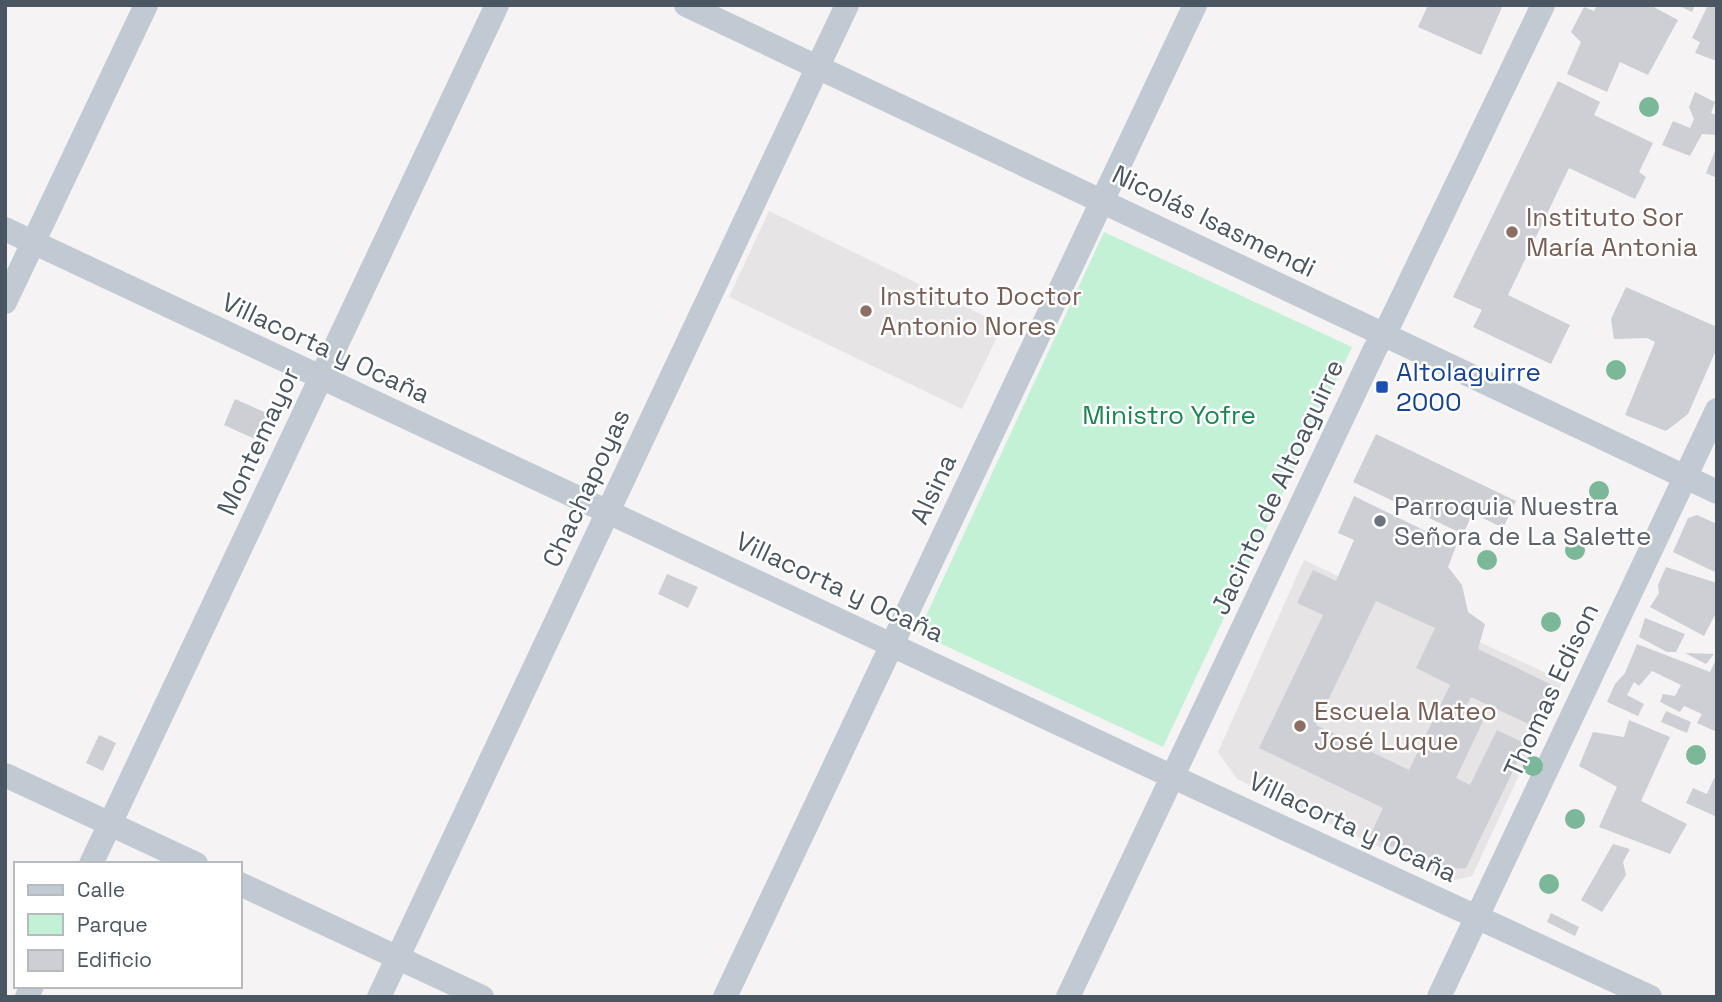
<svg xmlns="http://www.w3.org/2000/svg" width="1722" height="1002" font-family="'Space Grotesk',sans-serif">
<rect width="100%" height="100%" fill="#f5f3f3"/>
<path fill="#e6e4e5" d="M 769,211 L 1003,325 L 962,409 L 729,297 Z
M 1304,560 L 1563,681 L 1472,876 L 1450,881 L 1237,779 L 1218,752 Z"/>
<path fill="#c3f1d5" d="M 1104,232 L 1352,347 L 1163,747 L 918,633 Z"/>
<path fill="#cdcfd5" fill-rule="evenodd" d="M 1428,5 L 1503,5 L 1481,55 L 1418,27 Z
M 1597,5 L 1650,5 L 1678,20 L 1648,75 L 1620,62 L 1607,92 L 1567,74 L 1581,42 L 1571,32 L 1584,7 L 1594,11 Z
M 1677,5 L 1695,5 L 1692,12 Z
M 1708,5 L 1717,5 L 1717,61 L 1695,53 L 1700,42 L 1692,38 Z
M 1558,81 L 1600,102 L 1594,115 L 1653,143 L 1639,172 L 1646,177 L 1635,199 L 1569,168 L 1508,295 L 1570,325 L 1551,364 L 1473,327 L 1482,310 L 1453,297 Z
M 1695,92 L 1715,102 L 1711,113 L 1717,116 L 1717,135 L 1702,134 L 1690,156 L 1662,145 L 1673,121 L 1690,128 L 1694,119 L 1689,107 Z
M 1717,146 L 1717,178 L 1706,173 Z
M 1626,287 L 1717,327 L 1717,348 L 1688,414 L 1666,431 L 1625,415 L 1655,342 L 1647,338 L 1614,339 L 1611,319 Z
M 235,399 L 269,414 L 257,440 L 224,425 Z
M 1376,434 L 1516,501 L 1503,528 L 1473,513 L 1463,534 L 1353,482 Z
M 1354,496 L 1456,546 L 1448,567 L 1462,585 L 1468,612 L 1485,624 L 1478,649 L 1554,686 L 1535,727 L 1471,697 L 1464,710 L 1484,719 L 1456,778 L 1470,785 L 1497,730 L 1526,744 L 1466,868 L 1438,869 L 1370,836 L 1383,808 L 1259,748 L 1323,615 L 1297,603 L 1313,570 L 1336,581 L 1354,540 L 1338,533 ZM 1376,601 L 1435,628 L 1416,668 L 1450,685 L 1409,770 L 1316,725 Z
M 1697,515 L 1717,524 L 1717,573 L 1673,552 L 1688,518 Z
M 1666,567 L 1717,583 L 1717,611 L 1704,636 L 1650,607 L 1659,593 L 1658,585 Z
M 667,574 L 698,587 L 688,608 L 658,594 Z
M 1645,618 L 1685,634 L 1676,652 L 1667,652 L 1639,637 Z
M 1637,644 L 1710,672 L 1717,657 L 1717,732 L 1697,723 L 1702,714 L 1684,706 L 1680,712 L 1660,702 L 1663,694 L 1675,696 L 1681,685 L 1652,671 L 1639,686 L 1634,682 L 1627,695 L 1644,704 L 1638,716 L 1607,702 L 1615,684 L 1625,673 Z
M 1685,653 L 1714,654 L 1706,664 Z
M 1666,711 L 1691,722 L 1687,733 L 1661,722 Z
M 1629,720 L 1670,737 L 1641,801 L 1687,824 L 1670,854 L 1599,827 L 1617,787 L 1579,766 L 1593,732 L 1624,737 Z
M 99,735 L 116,743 L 103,771 L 86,763 Z
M 1714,778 L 1717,779 L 1717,817 L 1686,803 L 1693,788 L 1707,794 Z
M 1613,844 L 1630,849 L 1623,862 L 1626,875 L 1602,912 L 1581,900 Z
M 1551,913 L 1579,927 L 1575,936 L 1547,922 Z"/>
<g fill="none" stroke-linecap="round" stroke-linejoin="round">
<path stroke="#c1cad2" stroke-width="24" d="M 686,5 L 1717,492
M 5,229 L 1158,770 L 1650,997
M 5,302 L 146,5
M 5,775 L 196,864
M 91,864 L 497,5
M 240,884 L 482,997
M 27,997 L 32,986
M 379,997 L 847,5
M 725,997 L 1195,5
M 1068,997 L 1375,349 L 1390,323 L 1543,5
M 1439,997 L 1717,410"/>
</g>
<g fill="#7bb799">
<circle cx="1649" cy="107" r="10"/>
<circle cx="1616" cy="370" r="10"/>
<circle cx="1599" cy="491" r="10"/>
<circle cx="1575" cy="550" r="10"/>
<circle cx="1487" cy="560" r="10"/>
<circle cx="1551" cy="622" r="10"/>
<circle cx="1696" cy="755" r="10"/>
<circle cx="1533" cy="766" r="10"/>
<circle cx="1575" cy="819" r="10"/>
<circle cx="1549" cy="884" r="10"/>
</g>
<g fill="#8d6e63" stroke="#fff" stroke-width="2.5">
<circle cx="1512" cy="232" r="7"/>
<circle cx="866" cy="311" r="7"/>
<circle cx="1300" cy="726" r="7"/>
</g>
<rect fill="#1a4fb4" stroke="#fff" stroke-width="2.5" x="1375" y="380" width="14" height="14" rx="3.5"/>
<circle fill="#6b7280" stroke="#fff" stroke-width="2.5" cx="1380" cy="521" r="7"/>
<g text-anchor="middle" stroke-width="5" stroke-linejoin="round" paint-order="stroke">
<g font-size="26" fill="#785e54" stroke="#fff" text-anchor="start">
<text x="1526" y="226">Instituto Sor<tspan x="1526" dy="30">María Antonia</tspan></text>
<text x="880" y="305">Instituto Doctor<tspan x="880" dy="30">Antonio Nores</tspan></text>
<text x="1314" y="720">Escuela Mateo<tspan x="1314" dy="30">José Luque</tspan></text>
</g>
<g font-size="26" fill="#4a5661" stroke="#fff">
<text transform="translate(1214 221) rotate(26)" y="9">Nicolás Isasmendi</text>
<text transform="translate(326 348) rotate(25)" y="9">Villacorta y Ocaña</text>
<text transform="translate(258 441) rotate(-65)" y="9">Montemayor</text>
<text transform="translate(1277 487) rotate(-65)" y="9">Jacinto de Altoaguirre</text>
<text transform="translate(586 488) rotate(-65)" y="9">Chachapoyas</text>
<text transform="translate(933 489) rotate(-65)" y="9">Alsina</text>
<text transform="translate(840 587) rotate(25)" y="9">Villacorta y Ocaña</text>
<text transform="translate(1551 690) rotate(-65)" y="9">Thomas Edison</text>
<text transform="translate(1353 827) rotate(25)" y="9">Villacorta y Ocaña</text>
</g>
<g font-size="26" fill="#164399" stroke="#fff" text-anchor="start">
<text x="1396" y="381">Altolaguirre<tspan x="1396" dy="30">2000</tspan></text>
</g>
<g font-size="26" fill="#17864f" stroke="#fff">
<text x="1169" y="424">Ministro Yofre</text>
</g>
<g font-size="26" fill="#5b616d" stroke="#fff" text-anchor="start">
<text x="1394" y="515">Parroquia Nuestra<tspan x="1394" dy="30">Señora de La Salette</tspan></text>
</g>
</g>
<rect width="1722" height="1002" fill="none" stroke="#4a5661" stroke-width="14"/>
<rect x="14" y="862" width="228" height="126" fill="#ffffff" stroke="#b7bbc0" stroke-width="2"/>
<rect x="28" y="885" width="35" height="10" fill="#c1cad2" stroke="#b7bbc0" stroke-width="2"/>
<text x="77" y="897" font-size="21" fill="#4a5661">Calle</text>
<rect x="28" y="914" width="35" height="21" fill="#c3f1d5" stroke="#b7bbc0" stroke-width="2"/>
<text x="77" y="932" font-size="21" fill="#4a5661">Parque</text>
<rect x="28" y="950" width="35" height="21" fill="#cdcfd5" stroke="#b7bbc0" stroke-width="2"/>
<text x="77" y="967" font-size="21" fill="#4a5661">Edificio</text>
</svg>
